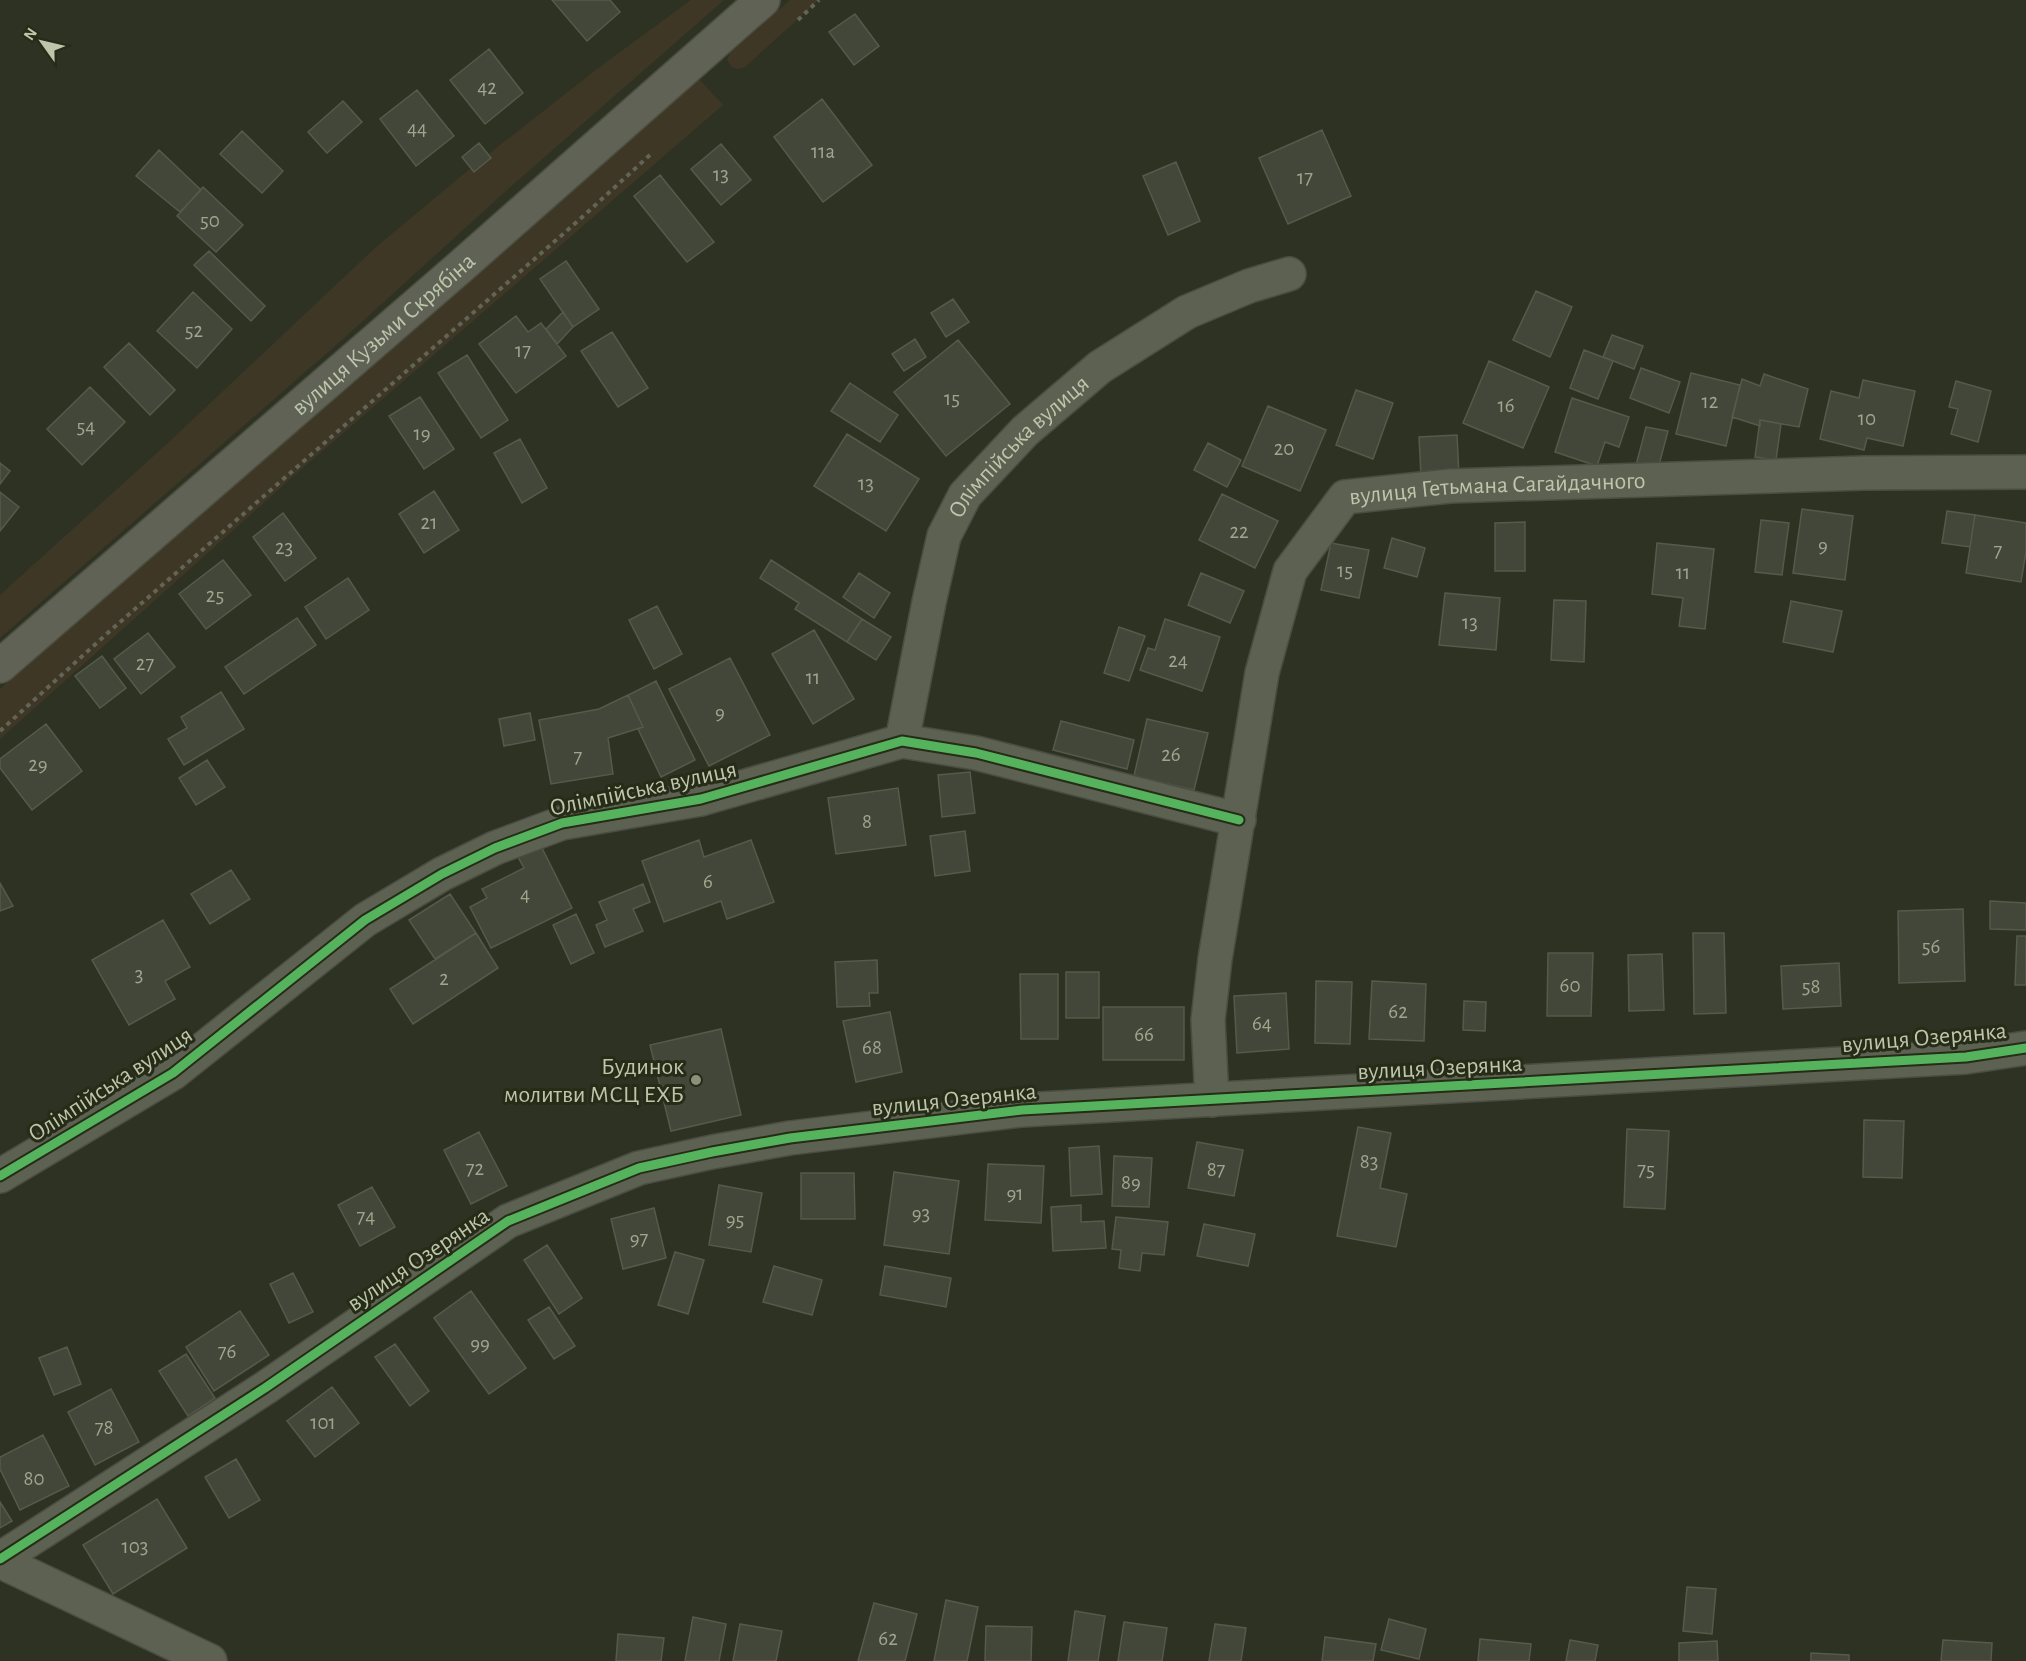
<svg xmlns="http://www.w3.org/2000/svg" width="2026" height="1661" font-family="'Alegreya Sans',sans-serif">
<rect width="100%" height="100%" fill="#2e3223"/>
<path fill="#3f3726" d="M 691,0 L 724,0 L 507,190 L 343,339 L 0,638 L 0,595 L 169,442 L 375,248 L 471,168 L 597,69 Z
M 790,0 L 819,0 L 745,67 L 738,69 L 732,67 L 727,60 L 730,53 Z
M 698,78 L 723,105 L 298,472 L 0,739 L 0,689 Z"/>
<path fill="#434739" stroke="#555a4a" stroke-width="1.5" d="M 552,0 L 610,0 L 620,12 L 587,41 Z
M 855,14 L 879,46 L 854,65 L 829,32 Z
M 489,49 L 523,93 L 485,124 L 450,80 Z
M 417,90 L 454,136 L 416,166 L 380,119 Z
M 822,99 L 872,165 L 823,202 L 774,137 Z
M 343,101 L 362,122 L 327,153 L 308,132 Z
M 1322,130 L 1351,196 L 1288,224 L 1259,158 Z
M 242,131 L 283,171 L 262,193 L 220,154 Z
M 479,143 L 491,158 L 474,172 L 462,157 Z
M 721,144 L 751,180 L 721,205 L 691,169 Z
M 159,150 L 201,190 L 180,212 L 136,176 Z
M 1176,162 L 1200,221 L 1168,235 L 1143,176 Z
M 660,175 L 714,242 L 687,262 L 634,196 Z
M 203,187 L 243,225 L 216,252 L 177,216 Z
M 209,251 L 265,306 L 251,321 L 194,265 Z
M 566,261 L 599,309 L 573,327 L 540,279 Z
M 1536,291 L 1572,307 L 1550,357 L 1513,340 Z
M 193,292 L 232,329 L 197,368 L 157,331 Z
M 953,299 L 969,322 L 946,337 L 931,313 Z
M 563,312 L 573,327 L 557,344 L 546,329 Z
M 516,316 L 528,332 L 541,323 L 566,356 L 516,393 L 479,344 Z
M 612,332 L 648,388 L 618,407 L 581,351 Z
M 1612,335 L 1643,346 L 1634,369 L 1603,357 Z
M 915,339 L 926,357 L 904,371 L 892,354 Z
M 958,340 L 1010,404 L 946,456 L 894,392 Z
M 129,343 L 175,390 L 150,415 L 104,367 Z
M 1584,350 L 1613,361 L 1598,399 L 1570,388 Z
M 467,355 L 508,420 L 481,438 L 438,373 Z
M 1489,361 L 1549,387 L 1523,448 L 1463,423 Z
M 1641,368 L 1680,382 L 1669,413 L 1630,398 Z
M 1691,373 L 1740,385 L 1726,446 L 1676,434 Z
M 1764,374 L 1808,389 L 1799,427 L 1760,420 L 1760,426 L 1732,417 L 1742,379 L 1760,386 Z
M 1863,380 L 1915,391 L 1903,446 L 1867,438 L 1864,450 L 1820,439 L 1831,391 L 1859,398 Z
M 1956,381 L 1991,391 L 1978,442 L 1951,434 L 1958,409 L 1949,407 Z
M 850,383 L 898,415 L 880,442 L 831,411 Z
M 90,387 L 125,422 L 82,465 L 47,429 Z
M 1356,390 L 1393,403 L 1373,459 L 1336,445 Z
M 420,397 L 454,449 L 424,469 L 389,416 Z
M 1572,398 L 1629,417 L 1619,447 L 1605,442 L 1597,466 L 1555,452 Z
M 1268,406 L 1326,430 L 1300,491 L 1242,466 Z
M 1760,420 L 1781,424 L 1776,460 L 1755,457 Z
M 1646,427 L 1668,431 L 1659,465 L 1636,465 Z
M 847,434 L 919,479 L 886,531 L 814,486 Z
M 1457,435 L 1459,474 L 1421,476 L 1419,437 Z
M 520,439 L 547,488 L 522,503 L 494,453 Z
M 1208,443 L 1241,460 L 1227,487 L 1194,470 Z
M 0,463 L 10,471 L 0,484 Z
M 434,491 L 459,530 L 424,553 L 399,514 Z
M 0,492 L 19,507 L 0,531 Z
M 1222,494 L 1278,521 L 1255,568 L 1199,540 Z
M 1802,509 L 1853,516 L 1845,580 L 1793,573 Z
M 1947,511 L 1975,515 L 1970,547 L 1942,543 Z
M 283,513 L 316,558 L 285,581 L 253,537 Z
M 1975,515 L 2026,523 L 2026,552 L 2021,582 L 1966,573 Z
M 1761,520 L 1789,523 L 1782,575 L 1755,572 Z
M 1525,522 L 1525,571 L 1495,571 L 1495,523 Z
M 1392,538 L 1425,548 L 1417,577 L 1384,568 Z
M 1331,543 L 1369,550 L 1359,598 L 1321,590 Z
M 1657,543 L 1714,549 L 1705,629 L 1679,626 L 1683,598 L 1652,594 Z
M 223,560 L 251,595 L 206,629 L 179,594 Z
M 771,560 L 862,619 L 847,642 L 795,609 L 799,603 L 760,578 Z
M 859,573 L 890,593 L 874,618 L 843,597 Z
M 1201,573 L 1244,591 L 1230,623 L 1188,605 Z
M 348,578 L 369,610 L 326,639 L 305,607 Z
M 1445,593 L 1500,598 L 1496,650 L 1439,645 Z
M 1554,600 L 1586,601 L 1584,662 L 1551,660 Z
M 1791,601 L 1842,611 L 1833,652 L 1783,642 Z
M 657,606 L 682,654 L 654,669 L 629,620 Z
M 297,618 L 316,645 L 244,694 L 225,667 Z
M 862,619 L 891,637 L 876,660 L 847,642 Z
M 1165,619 L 1220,637 L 1202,691 L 1140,670 L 1148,648 L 1155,650 Z
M 1119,627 L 1145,636 L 1129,681 L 1104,673 Z
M 814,630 L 854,699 L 813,724 L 772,654 Z
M 148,633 L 175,667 L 141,694 L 114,659 Z
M 102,656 L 126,688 L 100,708 L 75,676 Z
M 730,658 L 770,735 L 709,766 L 669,689 Z
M 656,681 L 695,760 L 661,777 L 638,729 L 643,727 L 628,695 Z
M 221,692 L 244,729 L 184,765 L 168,739 L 187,728 L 181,717 Z
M 628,695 L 643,727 L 608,738 L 613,774 L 551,784 L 539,720 L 599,709 Z
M 530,713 L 535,740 L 504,746 L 499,719 Z
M 1147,719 L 1208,733 L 1194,790 L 1134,776 Z
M 1061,721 L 1134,740 L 1127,769 L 1053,750 Z
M 46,724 L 82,771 L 32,810 L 0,768 L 0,759 Z
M 207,760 L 225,787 L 196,805 L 179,778 Z
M 970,772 L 975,813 L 942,817 L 938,775 Z
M 898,788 L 906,845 L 836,854 L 828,798 Z
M 965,831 L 970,871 L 935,876 L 930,836 Z
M 699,840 L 704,857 L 751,840 L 774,902 L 727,919 L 721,901 L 664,922 L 642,861 Z
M 541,846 L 572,908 L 491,948 L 470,907 L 487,898 L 482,889 L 524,868 L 518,857 Z
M 231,870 L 250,899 L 210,924 L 191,894 Z
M 0,883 L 13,906 L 0,911 Z
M 643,884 L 650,902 L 633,909 L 643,931 L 605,947 L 596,925 L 607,920 L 599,902 Z
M 450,894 L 476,933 L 435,959 L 409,920 Z
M 1990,901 L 2026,903 L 2026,930 L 1990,929 Z
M 1963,909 L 1965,981 L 1899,983 L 1898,911 Z
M 576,914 L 594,953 L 571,964 L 553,925 Z
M 163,920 L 190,967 L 165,981 L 175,999 L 129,1025 L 92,960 Z
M 476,933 L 498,968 L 413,1024 L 390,989 Z
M 1693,933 L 1724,933 L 1726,1013 L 1694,1014 Z
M 2017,936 L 2026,936 L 2026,985 L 2015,985 Z
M 1548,953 L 1593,953 L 1591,1016 L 1547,1016 Z
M 1662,954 L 1664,1010 L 1629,1011 L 1628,955 Z
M 877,960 L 878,993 L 869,993 L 870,1006 L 837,1007 L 835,962 Z
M 1839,963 L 1841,1006 L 1783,1009 L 1781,966 Z
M 1066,972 L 1099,972 L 1099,1018 L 1066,1018 Z
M 1020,974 L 1058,974 L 1058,1039 L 1021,1039 Z
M 1316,981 L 1352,982 L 1350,1044 L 1315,1043 Z
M 1372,981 L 1426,984 L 1424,1041 L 1369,1039 Z
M 1286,993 L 1289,1049 L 1237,1053 L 1234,996 Z
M 1464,1001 L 1486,1002 L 1485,1031 L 1463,1030 Z
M 1103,1007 L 1184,1007 L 1184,1060 L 1103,1060 Z
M 890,1012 L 902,1072 L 856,1082 L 843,1021 Z
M 721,1029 L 741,1115 L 671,1131 L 650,1045 Z
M 1864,1120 L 1904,1121 L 1902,1178 L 1863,1177 Z
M 1358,1127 L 1391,1133 L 1380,1188 L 1407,1194 L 1396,1247 L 1337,1236 Z
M 1627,1129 L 1669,1131 L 1665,1209 L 1624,1207 Z
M 479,1132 L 507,1186 L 471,1204 L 444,1150 Z
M 1197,1142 L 1243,1150 L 1234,1196 L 1188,1188 Z
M 1099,1146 L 1102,1194 L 1071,1196 L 1069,1148 Z
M 1114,1156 L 1152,1158 L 1149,1207 L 1112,1206 Z
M 988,1164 L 1044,1166 L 1041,1223 L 985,1220 Z
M 894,1172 L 959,1181 L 949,1254 L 884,1245 Z
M 801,1173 L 854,1173 L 855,1219 L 801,1219 Z
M 719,1185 L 762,1193 L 751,1252 L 709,1245 Z
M 372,1187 L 395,1227 L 360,1246 L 338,1205 Z
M 1081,1205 L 1081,1222 L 1104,1221 L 1106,1248 L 1053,1251 L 1051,1207 Z
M 654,1208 L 666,1258 L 623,1269 L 611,1219 Z
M 1116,1217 L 1168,1222 L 1164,1255 L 1142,1253 L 1140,1271 L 1119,1268 L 1121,1250 L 1112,1249 Z
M 1204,1224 L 1255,1234 L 1248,1266 L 1197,1256 Z
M 547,1245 L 582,1298 L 559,1314 L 524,1260 Z
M 675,1252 L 704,1260 L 688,1314 L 658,1305 Z
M 774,1266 L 822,1280 L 812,1315 L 763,1302 Z
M 885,1266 L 951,1278 L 946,1307 L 880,1295 Z
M 293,1273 L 313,1312 L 289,1323 L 270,1284 Z
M 471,1291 L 526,1368 L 489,1394 L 434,1318 Z
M 549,1307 L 575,1346 L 554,1359 L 528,1320 Z
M 240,1311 L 269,1355 L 214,1391 L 186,1347 Z
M 395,1344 L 429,1391 L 410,1406 L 375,1357 Z
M 67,1347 L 81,1384 L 54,1395 L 39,1358 Z
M 186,1354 L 215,1398 L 188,1416 L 159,1371 Z
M 332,1387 L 359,1423 L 315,1457 L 287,1421 Z
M 111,1389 L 139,1442 L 95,1465 L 68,1412 Z
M 43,1435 L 69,1486 L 20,1510 L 0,1469 L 0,1457 Z
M 236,1459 L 260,1500 L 229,1518 L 205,1477 Z
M 157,1499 L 187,1548 L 113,1594 L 83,1545 Z
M 0,1502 L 12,1521 L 0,1528 Z
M 1687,1587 L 1716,1589 L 1712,1634 L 1683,1631 Z
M 946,1600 L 978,1607 L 967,1661 L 934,1661 Z
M 874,1603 L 917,1614 L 905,1661 L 858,1661 Z
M 1075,1611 L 1105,1616 L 1098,1661 L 1068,1661 Z
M 693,1617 L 726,1624 L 719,1661 L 685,1661 Z
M 1389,1619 L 1426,1629 L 1419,1659 L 1381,1650 Z
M 1124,1622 L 1167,1628 L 1162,1661 L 1118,1661 Z
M 740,1624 L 782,1631 L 776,1661 L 733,1661 Z
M 1215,1624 L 1246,1628 L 1241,1661 L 1209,1661 Z
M 986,1626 L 1032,1627 L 1031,1661 L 985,1661 Z
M 618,1634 L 664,1638 L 661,1661 L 616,1661 Z
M 1325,1637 L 1376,1644 L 1373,1661 L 1322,1661 Z
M 1480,1639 L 1531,1644 L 1529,1661 L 1478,1661 Z
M 1570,1640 L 1598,1645 L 1595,1661 L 1566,1661 Z
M 1943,1640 L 1992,1643 L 1991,1661 L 1941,1661 Z
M 1717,1641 L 1718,1661 L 1679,1661 L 1679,1643 Z
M 1811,1653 L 1849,1655 L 1849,1661 L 1811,1661 Z"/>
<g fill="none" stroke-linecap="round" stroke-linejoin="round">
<defs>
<g id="minor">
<path id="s1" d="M 902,741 L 929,602 L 944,536 L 965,495 L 1025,431 L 1100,367 L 1187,312 L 1249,286 L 1289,274"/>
<path id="s2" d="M 1212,1100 L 1208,1020 L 1215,959 L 1262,673 L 1290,571 L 1345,497 L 1450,486 L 1864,473 L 2026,472"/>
<path d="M 0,1176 L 173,1073 L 365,920 L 442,874 L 495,848 L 562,823 L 701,799 L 902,741 L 976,753 L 1239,820"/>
<path d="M 1,1558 L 10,1566 L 210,1661"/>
<path d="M 0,1559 L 265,1388 L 508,1221 L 639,1168 L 712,1152 L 790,1138 L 1022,1110 L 1966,1057 L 2026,1048"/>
</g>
<g id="major">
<path id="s3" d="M 0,666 L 459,268 L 763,0"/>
</g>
</defs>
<use href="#minor" stroke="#4a4d42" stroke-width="36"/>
<use href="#major" stroke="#4b4f40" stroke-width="36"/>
<path stroke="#616456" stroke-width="4" stroke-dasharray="4.5 4.5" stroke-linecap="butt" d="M 798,20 L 819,0
M 0,731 L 111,630 L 579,220 L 651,154"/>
<use href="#minor" stroke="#5c6152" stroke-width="33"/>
<use href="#major" stroke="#5f6255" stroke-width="33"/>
<defs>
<path id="cycleway" d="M 0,1176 L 173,1073 L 365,920 L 442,874 L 495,848 L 562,823 L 701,799 L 902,741 L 976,753 L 1239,820
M 0,1559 L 265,1388 L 508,1221 L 639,1168 L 712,1152 L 790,1138 L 1022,1110 L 1966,1057 L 2026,1048"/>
</defs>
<use href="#cycleway" stroke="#262c17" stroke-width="13"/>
<use href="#cycleway" stroke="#56b35d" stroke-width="9"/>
</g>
<circle fill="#8b927b" stroke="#262c17" stroke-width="2" cx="696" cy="1080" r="6"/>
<g text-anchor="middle" stroke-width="6" stroke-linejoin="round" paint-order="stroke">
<g font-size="21" fill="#9ea68e">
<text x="487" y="94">42</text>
<text x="417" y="135">44</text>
<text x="823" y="158">11а</text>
<text x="721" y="181">13</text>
<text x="1305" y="184">17</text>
<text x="210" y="227">50</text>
<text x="194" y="337">52</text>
<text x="523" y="357">17</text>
<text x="952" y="405">15</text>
<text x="1710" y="408">12</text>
<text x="1506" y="412">16</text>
<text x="1867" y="425">10</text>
<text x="86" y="433">54</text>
<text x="422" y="440">19</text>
<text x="1284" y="455">20</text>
<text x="866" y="490">13</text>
<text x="429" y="529">21</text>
<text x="1239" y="538">22</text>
<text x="1823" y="552">9</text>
<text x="284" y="554">23</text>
<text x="1998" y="557">7</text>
<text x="1345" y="577">15</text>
<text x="1683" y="579">11</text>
<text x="215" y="602">25</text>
<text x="1470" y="629">13</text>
<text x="1178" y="667">24</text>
<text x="145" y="670">27</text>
<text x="813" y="684">11</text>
<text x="720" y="719">9</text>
<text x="1171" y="761">26</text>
<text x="578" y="763">7</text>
<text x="38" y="771">29</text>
<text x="867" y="828">8</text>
<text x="708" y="888">6</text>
<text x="525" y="901">4</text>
<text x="1931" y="953">56</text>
<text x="139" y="981">3</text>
<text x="444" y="985">2</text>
<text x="1570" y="992">60</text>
<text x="1811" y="993">58</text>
<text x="1398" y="1018">62</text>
<text x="1262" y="1030">64</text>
<text x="1144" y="1041">66</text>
<text x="872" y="1054">68</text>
<text x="1369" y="1168">83</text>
<text x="475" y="1175">72</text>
<text x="1216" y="1176">87</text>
<text x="1646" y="1176">75</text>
<text x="1131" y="1189">89</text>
<text x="1015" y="1200">91</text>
<text x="921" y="1220">93</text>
<text x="366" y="1223">74</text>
<text x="735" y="1226">95</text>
<text x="639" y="1245">97</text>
<text x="480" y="1350">99</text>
<text x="227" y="1358">76</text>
<text x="323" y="1429">101</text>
<text x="104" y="1434">78</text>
<text x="34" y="1485">80</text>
<text x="135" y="1553">103</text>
<text x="888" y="1645">62</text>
</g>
<g font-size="24" fill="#bdc6ab" stroke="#262c17">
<text dy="8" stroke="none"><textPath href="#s3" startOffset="507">вулиця Кузьми Скрябіна</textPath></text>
<text dy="8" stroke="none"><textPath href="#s1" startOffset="327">Олімпійська вулиця</textPath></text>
<text dy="8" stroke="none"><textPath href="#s2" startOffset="782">вулиця Гетьмана Сагайдачного</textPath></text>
<text transform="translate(643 788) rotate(-12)" y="8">Олімпійська вулиця</text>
<text transform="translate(1924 1037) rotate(-5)" y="8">вулиця Озерянка</text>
<text transform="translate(1440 1067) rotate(-3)" y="8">вулиця Озерянка</text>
<text transform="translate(110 1084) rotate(-33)" y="8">Олімпійська вулиця</text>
<text transform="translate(954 1099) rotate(-6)" y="8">вулиця Озерянка</text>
<text transform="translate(418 1259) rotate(-34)" y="8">вулиця Озерянка</text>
</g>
<g font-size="24" fill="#bdc6ab" stroke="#262c17" text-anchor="end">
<text x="684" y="1074">Будинок<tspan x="684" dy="28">молитви МСЦ ЕХБ</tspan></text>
</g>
</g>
<g transform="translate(42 42) rotate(304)" stroke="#262c17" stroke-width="4.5" paint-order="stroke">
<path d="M0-4.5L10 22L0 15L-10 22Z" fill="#bdc6ab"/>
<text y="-9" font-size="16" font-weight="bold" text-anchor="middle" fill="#bdc6ab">N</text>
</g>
</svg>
